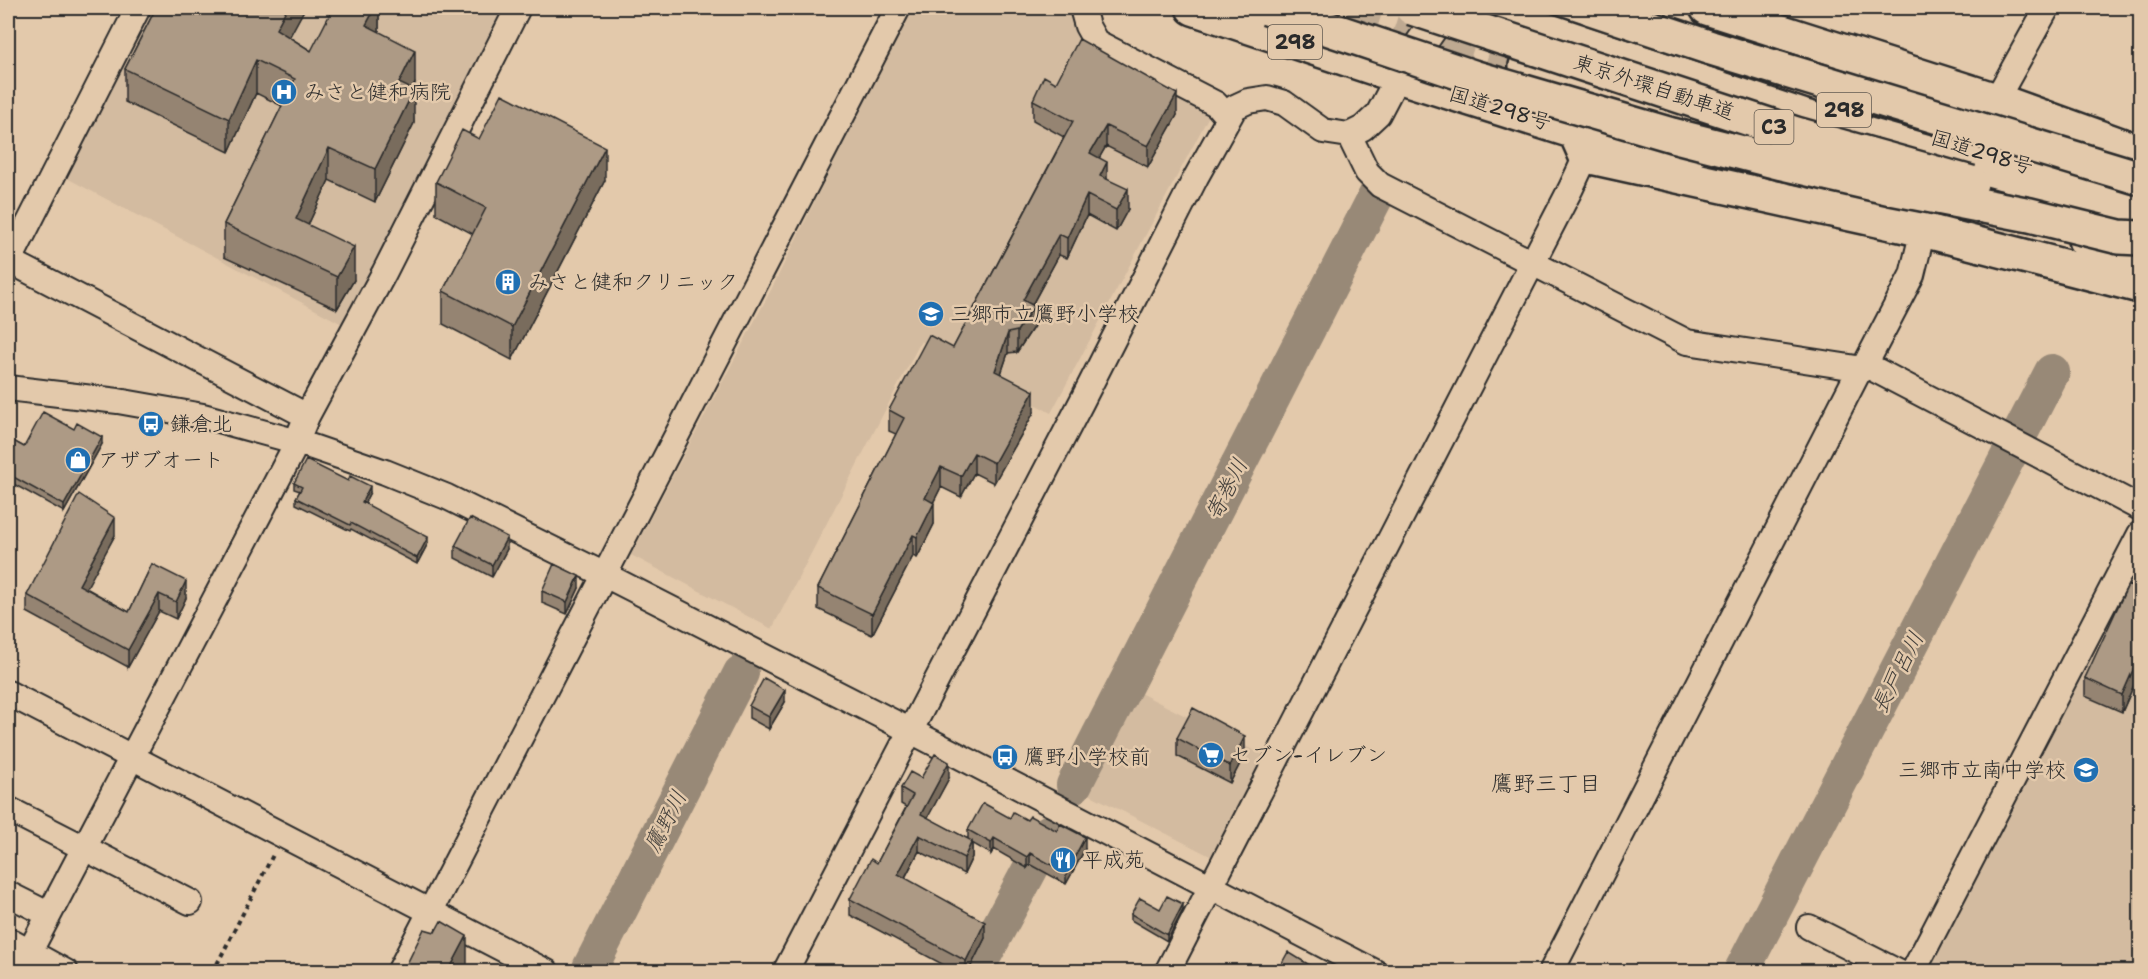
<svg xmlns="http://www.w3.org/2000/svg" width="2148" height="979" font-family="'Shantell Sans','Klee One',sans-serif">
<rect width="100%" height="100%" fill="#e3c9ab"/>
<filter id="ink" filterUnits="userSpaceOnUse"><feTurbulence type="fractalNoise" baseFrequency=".0167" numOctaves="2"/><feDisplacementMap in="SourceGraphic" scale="12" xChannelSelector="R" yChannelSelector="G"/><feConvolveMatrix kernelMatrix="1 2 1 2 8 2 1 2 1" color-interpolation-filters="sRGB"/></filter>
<g filter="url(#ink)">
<path fill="#d3bba0" d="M 148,8 L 504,8 L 507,9 L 344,325 L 61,175 Z
M 910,8 L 1052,8 L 1074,15 L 1210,114 L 1051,413 L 921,341 L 772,629 L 631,555 L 772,288 Z
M 2140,569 L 2140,971 L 1924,971 Z
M 1136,691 L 1265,756 L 1212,857 L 1083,791 Z"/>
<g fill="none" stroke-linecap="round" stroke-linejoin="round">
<path stroke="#988977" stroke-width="36" d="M 1074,785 L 1377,194
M 590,968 L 741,673
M 975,972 L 1050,832
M 1741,972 L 2052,372"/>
<path stroke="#bea991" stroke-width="33" stroke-dasharray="33 16" stroke-linecap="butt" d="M 1349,8 L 1526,66
M 1532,8 L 1550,14"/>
<defs>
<path id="minor" d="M 1082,8 L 1087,26 L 1096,42 L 1216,104 L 1228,118
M 1996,100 L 2047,8
M 1349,135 L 1367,172 L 1380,185 L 1687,342 L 1863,369 L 1912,275 L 1923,230
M 8,260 L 307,416
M 8,264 L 138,8
M 1866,365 L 2140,508
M 8,388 L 118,401 L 203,416 L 298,442 L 385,472 L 447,497 L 605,575 L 911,731 L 1375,972
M 8,693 L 547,972
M 8,809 L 190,902
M 8,894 L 48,914
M 1809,927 L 1898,972
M 8,940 L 66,972
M 19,972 L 291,454 L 307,416 L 384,273 L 518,8
M 399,972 L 898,8
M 785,972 L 1082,401 L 1196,177 L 1235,107 L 1248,101 L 1267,98 L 1284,103 L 1323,131 L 1349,135 L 1363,128 L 1378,114 L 1398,76
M 1167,972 L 1571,188 L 1586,156
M 1551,972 L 1860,369
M 1913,972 L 2140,534"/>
<path id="major" d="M 1398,76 L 1446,8"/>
<path id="highway" d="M 1193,8 L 1398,76 L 1575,132 L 1691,152
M 1481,8 L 1802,116 L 2140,212
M 1707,8 L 1996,100 L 2140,152
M 1526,66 L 1704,120
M 1578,138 L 1586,156 L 1923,230 L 2140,286
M 2085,240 L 2140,258"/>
</defs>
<use href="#minor" stroke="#2b2b2b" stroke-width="28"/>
<use href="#major" stroke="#2b2b2b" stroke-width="34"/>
<use href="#highway" stroke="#2b2b2b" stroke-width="38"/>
<path stroke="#2b2b2b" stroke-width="4" stroke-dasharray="4.5 4.5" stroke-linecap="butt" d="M 2131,8 L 2140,12
M 213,972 L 274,853"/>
<use href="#minor" stroke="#e3c9ab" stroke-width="24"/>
<use href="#major" stroke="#e3c9ab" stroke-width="30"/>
<use href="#highway" stroke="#e3c9ab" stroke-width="33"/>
<defs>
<path id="highway-bridge" d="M 1267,8 L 1473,77 L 1672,135 L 1782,163 L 1891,188 L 2030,215 L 2119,237 L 2140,238
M 1412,8 L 1796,134 L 1971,183
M 1591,8 L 1711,48 L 2140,178"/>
</defs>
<use href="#highway-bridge" stroke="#2b2b2b" stroke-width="38" stroke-linecap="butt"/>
<use href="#highway-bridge" stroke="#e3c9ab" stroke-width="33"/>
</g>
<path fill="#958472" stroke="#2b2b2b" stroke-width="1.5" d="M 156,8 L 305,8 L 289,37 L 311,51 L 379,8 L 379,32 L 415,83 L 412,89 L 414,123 L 375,202 L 329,180 L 308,225 L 354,280 L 337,309 L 224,257 L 224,224 L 282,106 L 256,93 L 229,152 L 125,102 L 125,69 Z
M 1056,83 L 1177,115 L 1148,167 L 1106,146 L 1099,158 L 1107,179 L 1128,209 L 1116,231 L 1087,215 L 1067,258 L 1059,255 L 1032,305 L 1034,326 L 1017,352 L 1008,353 L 1001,374 L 1034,412 L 994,483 L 974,473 L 961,497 L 941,487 L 933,503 L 934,524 L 917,558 L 913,556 L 872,635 L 818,609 L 818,588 L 896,434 L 889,431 L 889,410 L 953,348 L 1064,137 L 1033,120 L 1033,100 Z
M 479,139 L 605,180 L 512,360 L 443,324 L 443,291 L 473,234 L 436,214 L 436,182 Z
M 8,438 L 24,447 L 102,444 L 64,512 L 8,481 Z
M 294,483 L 370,492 L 364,503 L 428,543 L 417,564 L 351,529 L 350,531 L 296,504 L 296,498 L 300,491 L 294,489 Z
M 115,535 L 86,588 L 129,612 L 152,564 L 186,598 L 176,619 L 159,611 L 128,667 L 27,612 L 27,595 Z
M 455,546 L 507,549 L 492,577 L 455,558 Z
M 579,588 L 567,614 L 542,603 L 542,591 Z
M 2140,590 L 2140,671 L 2122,712 L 2085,696 L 2085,678 Z
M 785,702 L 769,729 L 749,718 L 749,706 Z
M 1177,738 L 1245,754 L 1230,783 L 1177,756 Z
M 949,778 L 927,818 L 968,839 L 968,830 L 1010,818 L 1027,820 L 1085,849 L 1066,884 L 1030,864 L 1027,868 L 994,849 L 991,854 L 972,843 L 972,857 L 964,874 L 919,851 L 905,878 L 985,938 L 968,972 L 957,972 L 850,915 L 850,899 L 877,863 L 906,807 L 901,804 L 901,788 Z
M 1160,909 L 1183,910 L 1167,941 L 1131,920 L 1131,914 Z"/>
<path fill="#796c5d" stroke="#2b2b2b" stroke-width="1.5" d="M 287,8 L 305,8 L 276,62 L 276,29 Z
M 375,8 L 379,8 L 379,31 L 366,58 L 366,25 Z
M 415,50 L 415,83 L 399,116 L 399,83 Z
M 256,60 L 256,93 L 229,152 L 229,119 Z
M 414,90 L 414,123 L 375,202 L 375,169 Z
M 1177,94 L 1177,115 L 1148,167 L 1148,146 Z
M 1106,126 L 1106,146 L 1090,174 L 1090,153 Z
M 605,147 L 605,180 L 512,360 L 512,327 Z
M 329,148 L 329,180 L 296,251 L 296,219 Z
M 1107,162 L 1107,183 L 1100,176 Z
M 1128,189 L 1128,209 L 1116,231 L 1116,210 Z
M 1087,195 L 1087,215 L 1067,258 L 1067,238 Z
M 1059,234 L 1059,255 L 1023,321 L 1023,300 Z
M 354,247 L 354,280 L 337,309 L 337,277 Z
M 1034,306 L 1034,326 L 1017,352 L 1017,331 Z
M 1008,333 L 1008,353 L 995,391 L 995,371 Z
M 1034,391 L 1034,412 L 994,483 L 994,463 Z
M 102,437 L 102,444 L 64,512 L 64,505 Z
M 974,453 L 974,473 L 961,497 L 961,476 Z
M 941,467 L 941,487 L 925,519 L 925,498 Z
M 370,486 L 370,492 L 362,508 L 362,502 Z
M 934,503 L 934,524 L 917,558 L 917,537 Z
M 115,518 L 115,535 L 79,602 L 79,585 Z
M 913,535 L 913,556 L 872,635 L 872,614 Z
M 428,537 L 428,543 L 417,564 L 417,558 Z
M 507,537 L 507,549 L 492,577 L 492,565 Z
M 579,576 L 579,588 L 567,614 L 567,602 Z
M 186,581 L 186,598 L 176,619 L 176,602 Z
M 159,594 L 159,611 L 128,667 L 128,650 Z
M 2140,654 L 2140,671 L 2122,712 L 2122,695 Z
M 785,690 L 785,702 L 769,729 L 769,717 Z
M 1245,736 L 1245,754 L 1230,783 L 1230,766 Z
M 949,762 L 949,778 L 921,830 L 921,814 Z
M 919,835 L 919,851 L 898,890 L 898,874 Z
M 1085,837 L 1085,849 L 1066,884 L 1066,873 Z
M 994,838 L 994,849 L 991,854 L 991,843 Z
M 972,841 L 972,857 L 964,874 L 964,858 Z
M 1030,853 L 1030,864 L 1027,868 L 1027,857 Z
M 1183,904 L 1183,910 L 1167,941 L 1167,935 Z
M 985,922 L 985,938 L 968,972 L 966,972 L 966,961 Z
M 467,936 L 467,968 L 466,972 L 448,972 Z"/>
<path fill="#ad9a85" stroke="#2b2b2b" stroke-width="1.5" d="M 156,8 L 287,8 L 276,29 L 311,51 L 333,8 L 375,8 L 366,25 L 415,50 L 399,83 L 414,90 L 375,169 L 329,148 L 296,219 L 354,247 L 337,277 L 224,224 L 295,79 L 256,60 L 229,119 L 125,69 Z
M 1079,39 L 1177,94 L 1148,146 L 1106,126 L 1090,153 L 1107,162 L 1100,176 L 1128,189 L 1116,210 L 1087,195 L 1067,238 L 1059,234 L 1023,300 L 1034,306 L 1017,331 L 1008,333 L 995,371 L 1034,391 L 994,463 L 974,453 L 961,476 L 941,467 L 925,498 L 934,503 L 917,537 L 913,535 L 872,614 L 818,588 L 904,418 L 889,410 L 929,335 L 953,348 L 1073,121 L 1033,100 L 1044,76 L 1056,83 Z
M 502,94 L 605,147 L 512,327 L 443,291 L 486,208 L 436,182 L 462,130 L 479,139 Z
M 43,412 L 74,429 L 77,423 L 102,437 L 64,505 L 8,474 L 8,438 L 24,447 Z
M 306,460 L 348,481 L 350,476 L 370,486 L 362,502 L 428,537 L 417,558 L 351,523 L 350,525 L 296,498 L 302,487 L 294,483 Z
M 79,494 L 115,518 L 79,585 L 129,612 L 152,564 L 186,581 L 176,602 L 159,594 L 128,650 L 27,595 Z
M 470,518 L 507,537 L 492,565 L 455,546 Z
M 554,564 L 579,576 L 567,602 L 542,591 Z
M 2128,585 L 2140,590 L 2140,654 L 2122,695 L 2085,678 Z
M 764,678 L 785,690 L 769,717 L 749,706 Z
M 1193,708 L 1245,736 L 1230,766 L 1177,738 Z
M 935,754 L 949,762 L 921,814 L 972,841 L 964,858 L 919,835 L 898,874 L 985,922 L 966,961 L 850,899 L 871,859 L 877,863 L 913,795 L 901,788 L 910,772 L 921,778 Z
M 983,803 L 1010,818 L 1013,812 L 1027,820 L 1030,816 L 1057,831 L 1060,824 L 1085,837 L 1066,873 L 1030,853 L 1027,857 L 994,838 L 991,843 L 968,830 Z
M 1167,896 L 1183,904 L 1167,935 L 1131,914 L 1140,898 L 1160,909 Z
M 441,921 L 467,936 L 448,972 L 403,972 L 424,929 L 435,932 Z
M 1288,952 L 1321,972 L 1277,972 Z
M 1218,965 L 1229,972 L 1214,972 Z
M 526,966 L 535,972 L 523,972 Z"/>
</g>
<defs>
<symbol id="hospital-disc" viewBox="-11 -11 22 22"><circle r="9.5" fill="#1f6fb2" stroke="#e3c9ab"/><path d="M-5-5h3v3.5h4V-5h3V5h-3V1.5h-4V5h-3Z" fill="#fff"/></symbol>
<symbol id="building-disc" viewBox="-11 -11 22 22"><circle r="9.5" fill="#1f6fb2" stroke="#e3c9ab"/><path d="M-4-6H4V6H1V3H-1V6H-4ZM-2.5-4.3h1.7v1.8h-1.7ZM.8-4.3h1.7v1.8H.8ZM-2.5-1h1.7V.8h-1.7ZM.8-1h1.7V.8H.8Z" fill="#fff"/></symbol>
<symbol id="school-disc" viewBox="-11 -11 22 22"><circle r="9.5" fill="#1f6fb2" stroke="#e3c9ab"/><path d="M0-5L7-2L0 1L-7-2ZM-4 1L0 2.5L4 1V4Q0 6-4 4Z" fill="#fff"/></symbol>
<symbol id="bus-disc" viewBox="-11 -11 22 22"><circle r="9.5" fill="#1f6fb2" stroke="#e3c9ab"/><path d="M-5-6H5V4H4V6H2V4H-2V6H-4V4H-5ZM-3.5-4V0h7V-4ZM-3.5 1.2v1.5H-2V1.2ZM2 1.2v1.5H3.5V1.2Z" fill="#fff"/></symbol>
<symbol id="shop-disc" viewBox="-11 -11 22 22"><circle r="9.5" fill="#1f6fb2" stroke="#e3c9ab"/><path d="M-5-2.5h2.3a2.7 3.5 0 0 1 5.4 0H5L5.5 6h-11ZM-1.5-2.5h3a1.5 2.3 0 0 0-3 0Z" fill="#fff"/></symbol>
<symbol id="supermarket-disc" viewBox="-11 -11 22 22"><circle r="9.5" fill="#1f6fb2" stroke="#e3c9ab"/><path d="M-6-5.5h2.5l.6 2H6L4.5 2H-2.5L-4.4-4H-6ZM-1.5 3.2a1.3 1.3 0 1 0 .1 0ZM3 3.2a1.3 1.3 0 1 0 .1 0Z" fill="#fff"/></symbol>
<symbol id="restaurant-disc" viewBox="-11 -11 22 22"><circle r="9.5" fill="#1f6fb2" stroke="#e3c9ab"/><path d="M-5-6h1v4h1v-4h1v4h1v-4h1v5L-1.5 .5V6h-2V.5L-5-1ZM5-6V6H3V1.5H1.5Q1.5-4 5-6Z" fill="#fff"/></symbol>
</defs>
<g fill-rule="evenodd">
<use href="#hospital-disc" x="269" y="77" width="30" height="30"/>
<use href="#building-disc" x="493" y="267" width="30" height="30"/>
<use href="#school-disc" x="916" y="299" width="30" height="30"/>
<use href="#bus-disc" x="136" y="409" width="30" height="30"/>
<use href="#shop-disc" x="63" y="445" width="30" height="30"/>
<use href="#supermarket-disc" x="1196" y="740" width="30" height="30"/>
<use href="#bus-disc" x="990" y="742" width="30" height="30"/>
<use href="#school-disc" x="2071" y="755" width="30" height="30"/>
<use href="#restaurant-disc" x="1048" y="845" width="30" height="30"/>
</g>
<g text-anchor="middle" stroke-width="5" stroke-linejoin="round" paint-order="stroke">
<g fill="#e3c9ab" stroke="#625a51" stroke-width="1.5">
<rect x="1268" y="25" width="54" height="34" rx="4.5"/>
<rect x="1817" y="93" width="54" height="34" rx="4.5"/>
<rect x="1754.5" y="110" width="39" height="34" rx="4.5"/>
</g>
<g font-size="20" font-weight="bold" fill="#2b2b2b">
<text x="1295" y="49">298</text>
<text x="1844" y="117">298</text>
<text x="1774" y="134">C3</text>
</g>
<g font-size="21" fill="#2b2b2b" stroke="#e3c9ab">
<text transform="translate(1654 87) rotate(18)" y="7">東京外環自動車道</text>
<text transform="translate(1500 108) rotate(17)" y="7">国道298号</text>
<text transform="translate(1982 152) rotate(17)" y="7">国道298号</text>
</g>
<g font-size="21" fill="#2b2b2b" stroke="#e3c9ab" text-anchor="start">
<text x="304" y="99">みさと健和病院</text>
<text x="528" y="289">みさと健和クリニック</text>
<text x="950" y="321">三郷市立鷹野小学校</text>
<text x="170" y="431">鎌倉北</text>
<text x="98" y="467">アザブオート</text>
<text x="1230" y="762">セブン-イレブン</text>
<text x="1024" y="764">鷹野小学校前</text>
<text x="2066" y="777" text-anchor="end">三郷市立南中学校</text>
<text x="1082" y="867">平成苑</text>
</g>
<g font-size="22" font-style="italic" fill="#413e3a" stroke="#e3c9ab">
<text transform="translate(1226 489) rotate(-63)" y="8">寄巻川</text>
<text transform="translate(1897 672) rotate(-63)" y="8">長戸呂川</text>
<text transform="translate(665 821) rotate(-63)" y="8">鷹野川</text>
</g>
<g font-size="22" fill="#2b2b2b" stroke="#e3c9ab">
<text x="1546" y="791">鷹野三丁目</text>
</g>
</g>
<rect width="2148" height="979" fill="none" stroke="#e3c9ab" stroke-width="30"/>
<rect x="15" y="15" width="2118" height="949" fill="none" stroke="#2b2b2b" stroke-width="2" filter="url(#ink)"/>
</svg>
